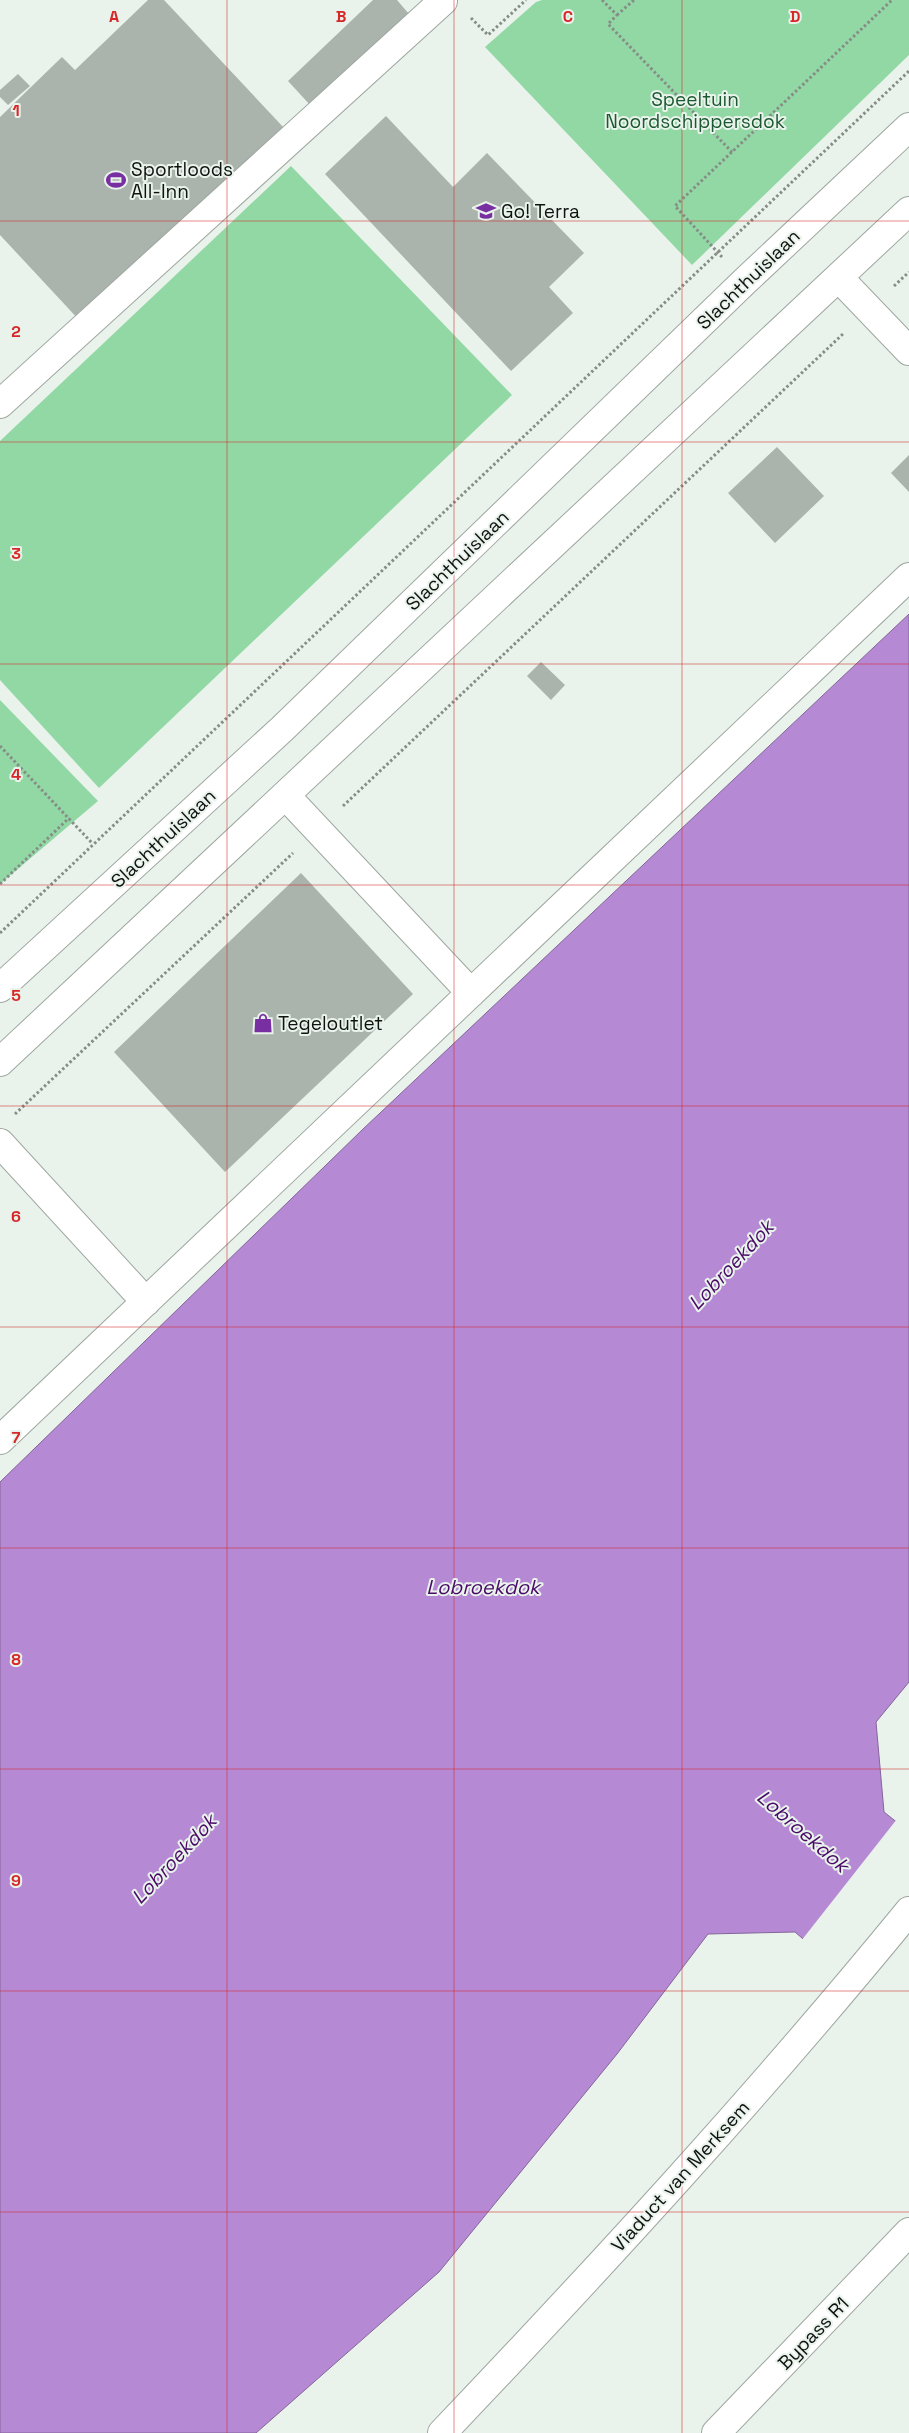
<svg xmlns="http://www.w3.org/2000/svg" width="909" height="2433" font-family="'Space Grotesk',sans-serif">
<rect width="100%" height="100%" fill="#e9f3eb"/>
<path fill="#91d8a4" d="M 542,0 L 909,0 L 909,55 L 692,265 L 485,47 L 536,2 Z
M 291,166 L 512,395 L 99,788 L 0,680 L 0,441 Z
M 0,700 L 98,801 L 0,884 Z"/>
<path fill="#b689d5" stroke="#84659a" d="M 909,614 L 909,1682 L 876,1722 L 884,1812 L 909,1832 L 909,2030 L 795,1932 L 708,1934 L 617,2054 L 439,2272 L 256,2433 L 0,2433 L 0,1482 L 362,1130 Z"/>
<path fill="#e9f3eb" d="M 897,1819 L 909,1828 L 909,2032 L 801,1941 Z"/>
<path fill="#aab4ac" d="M 148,0 L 164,0 L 285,129 L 81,322 L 0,235 L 0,117 L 62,57 L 75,70 Z
M 373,0 L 397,0 L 409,14 L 311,106 L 288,81 Z
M 18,74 L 30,86 L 8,105 L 0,97 L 0,90 Z
M 386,116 L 453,187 L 487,153 L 584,253 L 549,287 L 573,313 L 511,371 L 325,174 Z
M 777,447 L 824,496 L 775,543 L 728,493 Z
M 909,455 L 909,492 L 891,473 Z
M 541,662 L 565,685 L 551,700 L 527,676 Z
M 301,873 L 413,994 L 225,1172 L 114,1052 Z"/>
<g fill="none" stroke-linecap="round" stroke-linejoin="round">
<defs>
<path id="minor" d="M 839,278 L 909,351
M 0,404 L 443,1
M 286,796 L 471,993
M 0,1143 L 146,1302
M 0,1440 L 909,577"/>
<path id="major" d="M 0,988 L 282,729 L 744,282 L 909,127
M 0,1062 L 909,211"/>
<path id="highway" d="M 442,2433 C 603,2264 761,2092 909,1911
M 716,2433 L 909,2232"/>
</defs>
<use href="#minor" stroke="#9ea7a0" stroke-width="30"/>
<use href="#major" stroke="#9ea7a0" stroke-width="30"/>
<use href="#highway" stroke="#9ea7a0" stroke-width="30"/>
<path stroke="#868d87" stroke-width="3" stroke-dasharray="2.5 2.5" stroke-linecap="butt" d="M 602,0 L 617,15 L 608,24 L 732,152
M 617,15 L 634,0
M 471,18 L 488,35 L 526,0
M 722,257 L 675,206 L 892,0
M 894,286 L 909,272
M 0,746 L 93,844
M 343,806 L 844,333
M 0,884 L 69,818
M 0,933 L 909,71
M 15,1114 L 293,853"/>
<use href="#minor" stroke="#fff" stroke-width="28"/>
<use href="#major" stroke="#fff" stroke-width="28"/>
<use href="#highway" stroke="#fff" stroke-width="28"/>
</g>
<path fill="none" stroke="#d62828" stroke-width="1" stroke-opacity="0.55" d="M 227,0 L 227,2433M 454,0 L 454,2433M 682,0 L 682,2433M 0,221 L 909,221M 0,442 L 909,442M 0,664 L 909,664M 0,885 L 909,885M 0,1106 L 909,1106M 0,1327 L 909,1327M 0,1548 L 909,1548M 0,1769 L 909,1769M 0,1991 L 909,1991M 0,2212 L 909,2212"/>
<defs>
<symbol id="stadium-bare" viewBox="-9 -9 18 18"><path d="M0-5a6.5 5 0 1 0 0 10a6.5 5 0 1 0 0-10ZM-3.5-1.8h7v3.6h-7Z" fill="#782fa1" stroke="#e9f3eb" stroke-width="2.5" paint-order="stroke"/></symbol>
<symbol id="school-bare" viewBox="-9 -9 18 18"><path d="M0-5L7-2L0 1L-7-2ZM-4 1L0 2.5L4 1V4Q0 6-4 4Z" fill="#782fa1" stroke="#e9f3eb" stroke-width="2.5" paint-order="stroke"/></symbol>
<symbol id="shop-bare" viewBox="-9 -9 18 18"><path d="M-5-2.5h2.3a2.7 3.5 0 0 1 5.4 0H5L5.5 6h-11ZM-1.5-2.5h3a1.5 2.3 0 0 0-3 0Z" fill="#782fa1" stroke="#e9f3eb" stroke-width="2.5" paint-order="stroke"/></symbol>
</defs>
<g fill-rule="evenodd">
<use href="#stadium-bare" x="102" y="166" width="28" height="28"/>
<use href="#school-bare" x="472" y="197" width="28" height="28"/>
<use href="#shop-bare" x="249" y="1009" width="28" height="28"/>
</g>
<g text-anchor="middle" stroke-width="4" stroke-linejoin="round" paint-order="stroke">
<g font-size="19" fill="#1c5932" stroke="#e9f3eb">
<text x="695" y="106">Speeltuin<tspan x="695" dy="22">Noordschippersdok</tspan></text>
</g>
<g font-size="19" fill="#0f1210" stroke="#e9f3eb" text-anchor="start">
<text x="131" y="176">Sportloods<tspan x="131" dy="22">All-Inn</tspan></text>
<text x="501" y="218">Go! Terra</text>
<text x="278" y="1030">Tegeloutlet</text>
</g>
<g font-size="19" fill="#0f1210" stroke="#e9f3eb">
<text transform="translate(748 279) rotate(-44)" y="7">Slachthuislaan</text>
<text transform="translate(457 560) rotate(-44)" y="7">Slachthuislaan</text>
<text transform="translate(163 838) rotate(-43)" y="7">Slachthuislaan</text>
<text transform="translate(680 2176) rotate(-48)" y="7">Viaduct van Merksem</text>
<text transform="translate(813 2333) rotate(-46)" y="7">Bypass R1</text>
</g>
<g font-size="20" font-style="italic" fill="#480967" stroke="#e9f3eb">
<text transform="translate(731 1265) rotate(-47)" y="7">Lobroekdok</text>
<text x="483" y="1594">Lobroekdok</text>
<text transform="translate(803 1831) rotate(41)" y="7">Lobroekdok</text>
<text transform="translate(174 1859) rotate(-47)" y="7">Lobroekdok</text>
</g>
</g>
<g font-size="16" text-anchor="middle" font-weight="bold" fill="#d62828" stroke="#e9f3eb" stroke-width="4" stroke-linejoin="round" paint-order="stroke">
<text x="114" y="22">A</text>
<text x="341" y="22">B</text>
<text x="568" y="22">C</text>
<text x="795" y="22">D</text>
<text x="16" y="116">1</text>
<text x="16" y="337">2</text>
<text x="16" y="559">3</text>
<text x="16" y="780">4</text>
<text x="16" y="1001">5</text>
<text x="16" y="1222">6</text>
<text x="16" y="1443">7</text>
<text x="16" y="1665">8</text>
<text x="16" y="1886">9</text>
</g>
</svg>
